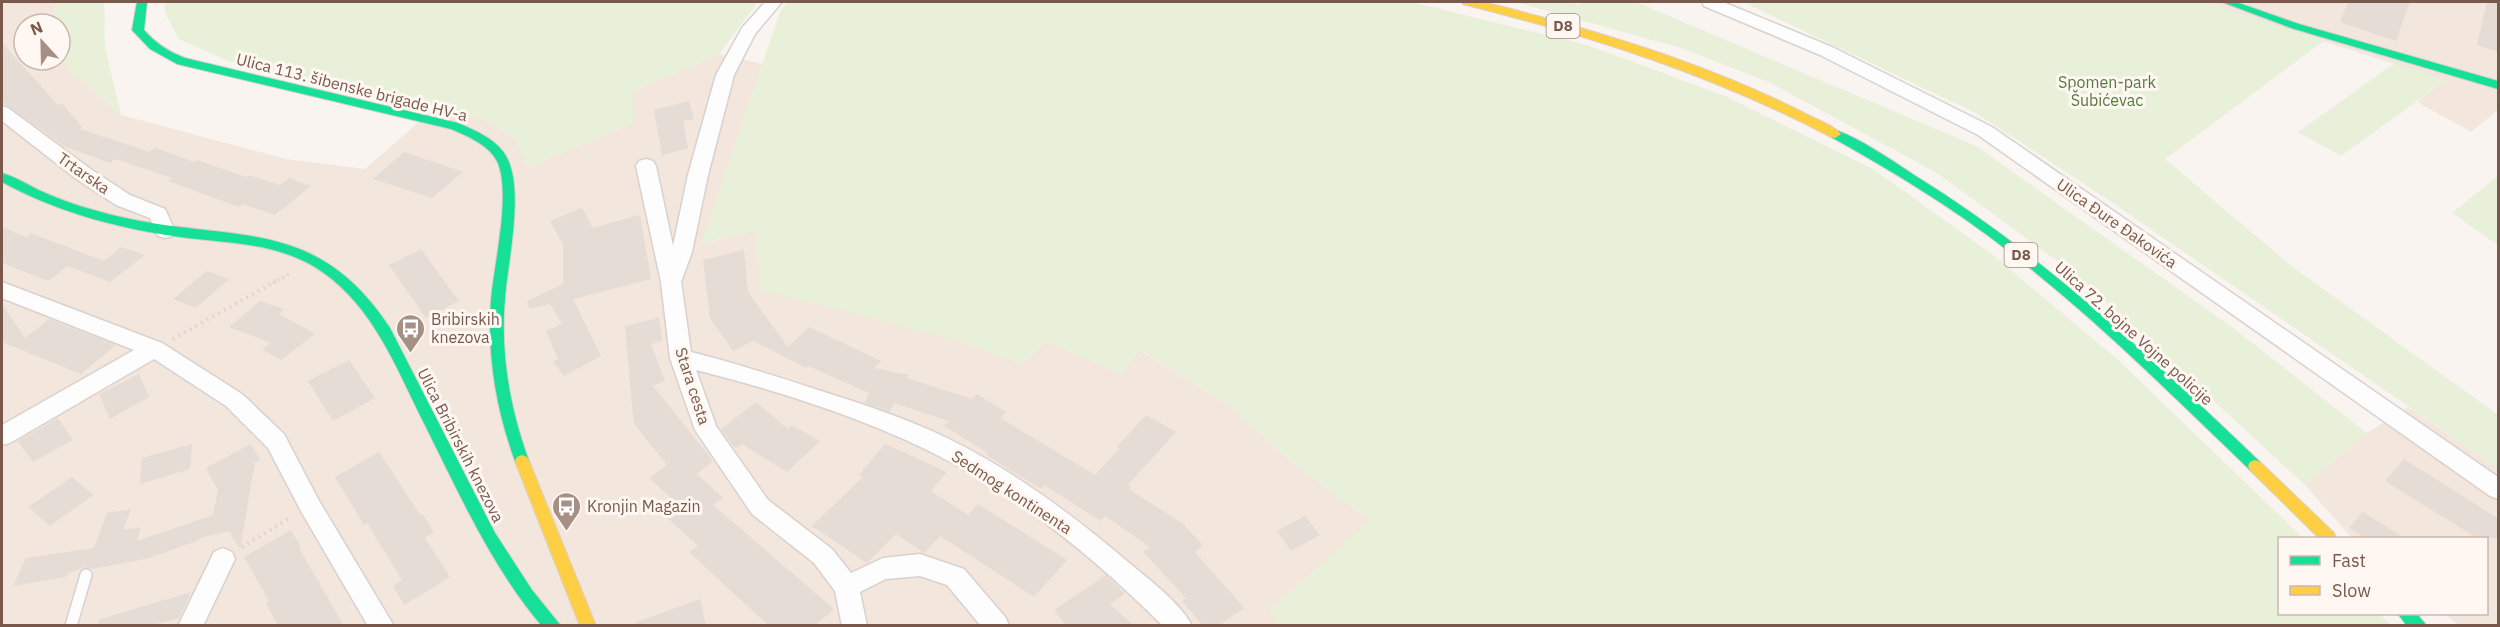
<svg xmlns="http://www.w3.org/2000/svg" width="2500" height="627" font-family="'IBM Plex Sans',sans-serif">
<rect width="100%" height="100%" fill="#f9f4ef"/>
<path fill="#f2e6dd" d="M 2,2 L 55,2 L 53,24 L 24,24 L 24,60 L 60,60 L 121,115 L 286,159 L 365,169 L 437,106 L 485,120 L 515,138 L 528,167 L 633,123 L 633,91 L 719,54 L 763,64 L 702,244 L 756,230 L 956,340 L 1022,364 L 1047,341 L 1121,374 L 1139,350 L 1230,406 L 1286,457 L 1370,521 L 1270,610 L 1277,625 L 2,625 Z
M 2201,2 L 2498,2 L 2498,110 L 2471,132 L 2417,102 L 2445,80 Z
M 2408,407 L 2498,468 L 2498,625 L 2459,625 L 2444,614 L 2486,614 L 2486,538 L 2352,538 L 2305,485 L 2367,433 Z"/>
<path fill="#e8f0da" d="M 55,2 L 104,2 L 105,47 L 121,115 L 60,60 L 60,24 L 53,24 Z
M 165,2 L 758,2 L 719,54 L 633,91 L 633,123 L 528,167 L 515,138 L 485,120 L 455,110 L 228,61 L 179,39 L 165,13 Z
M 788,2 L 1411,2 L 1587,45 L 1725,96 L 1873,169 L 1993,255 L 2118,360 L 2303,538 L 2280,538 L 2280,614 L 2379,614 L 2391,625 L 1277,625 L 1270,610 L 1369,521 L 1286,457 L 1230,406 L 1140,350 L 1121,374 L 1047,342 L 1022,364 L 956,340 L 761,290 L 755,230 L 701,244 L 781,9 Z
M 1515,2 L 1568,2 L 1578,5 L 1582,2 L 1636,2 L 1976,146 L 2233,328 L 2367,433 L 2305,485 L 2078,276 L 1937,173 L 1769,82 L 1678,47 Z
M 1743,2 L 2201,2 L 2325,40 L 2165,159 L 2290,265 L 2498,415 L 2498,468 L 2113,203 L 1976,113 Z
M 2395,63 L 2446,80 L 2341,156 L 2298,132 Z
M 2498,176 L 2498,245 L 2452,213 Z"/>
<path fill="#e6dcd6" d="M 2348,2 L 2410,2 L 2396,41 L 2340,22 Z
M 2487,2 L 2499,2 L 2499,52 L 2477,45 Z
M 2,43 L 58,105 L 62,103 L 82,127 L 80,129 L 150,152 L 155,148 L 194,162 L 197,160 L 246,177 L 248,175 L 280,185 L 289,178 L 311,186 L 275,215 L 243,204 L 239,207 L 217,199 L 168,181 L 172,178 L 115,159 L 110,163 L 64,146 L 2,102 Z
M 689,101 L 694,119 L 683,121 L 688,148 L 662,155 L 654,110 Z
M 404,152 L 446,166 L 463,172 L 432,198 L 373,179 Z
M 582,208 L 593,228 L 640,215 L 651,279 L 573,299 L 601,356 L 564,376 L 553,362 L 558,359 L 546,331 L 562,324 L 550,304 L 530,309 L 527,301 L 563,284 L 563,244 L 550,221 Z
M 2,227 L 28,238 L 30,233 L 104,261 L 122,247 L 145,255 L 110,282 L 68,266 L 48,281 L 2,263 Z
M 421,249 L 459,301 L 426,318 L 389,265 Z
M 744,250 L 748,292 L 788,347 L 809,327 L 881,361 L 874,368 L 909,375 L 907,378 L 972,399 L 977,394 L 1006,412 L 1000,418 L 1095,475 L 1120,448 L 1117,447 L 1146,415 L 1176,432 L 1128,485 L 1131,487 L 1129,489 L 1183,524 L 1203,545 L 1195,552 L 1244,608 L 1218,626 L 1203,626 L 1182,601 L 1186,598 L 1143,552 L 1150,547 L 1105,516 L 1101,521 L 1044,485 L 1041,489 L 986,455 L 988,453 L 944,426 L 949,421 L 894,403 L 890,412 L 864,403 L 869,393 L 808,366 L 806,368 L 753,341 L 733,351 L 710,318 L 703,260 Z
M 207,271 L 229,279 L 196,308 L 173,299 Z
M 260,301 L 284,309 L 279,314 L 315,334 L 281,360 L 262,349 L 271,343 L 229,327 Z
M 2,304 L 25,338 L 49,319 L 116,345 L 81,374 L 2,342 Z
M 659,318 L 662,341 L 651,344 L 665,381 L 653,386 L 713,461 L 697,474 L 723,498 L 713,505 L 834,609 L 814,626 L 769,626 L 689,552 L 698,546 L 661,512 L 675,502 L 649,478 L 667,465 L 635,425 L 633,416 L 625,326 Z
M 349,360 L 375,398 L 333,421 L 308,381 Z
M 139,374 L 149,397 L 110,419 L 99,394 Z
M 756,402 L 788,429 L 792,425 L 820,441 L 787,472 L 742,444 L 736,448 L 733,446 L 721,429 Z
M 58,418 L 73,440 L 33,462 L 18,441 Z
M 192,444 L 190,469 L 140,484 L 142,458 Z
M 251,444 L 260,460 L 255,462 L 240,549 L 229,531 L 199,538 L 199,540 L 146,559 L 91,569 L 85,567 L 68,573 L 66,577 L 13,586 L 26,558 L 94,548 L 107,513 L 131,509 L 123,530 L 141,527 L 137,541 L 213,515 L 218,490 L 206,468 Z
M 885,444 L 947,472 L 931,491 L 968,515 L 978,504 L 1067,560 L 1034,597 L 940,536 L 924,553 L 896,534 L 867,563 L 812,526 L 863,477 L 859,475 Z
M 379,452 L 421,516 L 423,515 L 434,532 L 425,538 L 450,577 L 404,605 L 393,586 L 402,580 L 367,523 L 364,525 L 335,477 Z
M 2404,459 L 2499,519 L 2499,538 L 2477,538 L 2385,481 Z
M 72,477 L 93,495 L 50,526 L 28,507 Z
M 2363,512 L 2404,538 L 2364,538 L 2349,528 Z
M 1305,516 L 1320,535 L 1291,551 L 1277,531 Z
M 291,530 L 301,547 L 299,548 L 344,626 L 278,626 L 266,603 L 269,601 L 244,557 Z
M 1106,575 L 1125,594 L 1110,604 L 1134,626 L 1066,626 L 1054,610 Z
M 191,592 L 179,618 L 149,626 L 99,626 L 98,620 Z
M 700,599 L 706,626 L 634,626 L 634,623 Z"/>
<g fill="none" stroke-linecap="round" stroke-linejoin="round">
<defs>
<path id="lane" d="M 71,626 L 86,575"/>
<path id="street" d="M 765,2 L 782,2 L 755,34 L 734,75 L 708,175 L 692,252 L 681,282 L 691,352 C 735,363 778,377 821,391 C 865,405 908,419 949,439 C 1014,471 1073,515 1128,562 C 1147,578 1182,604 1192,626 L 1163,626 C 1095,558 1019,496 933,453 C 864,418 772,389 696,370 L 716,426 L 768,500 L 832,549 L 851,573 L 883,558 L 920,554 L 964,569 L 1006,618 L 1009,626 L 981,626 L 947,585 L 920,576 L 886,579 L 860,592 L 867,626 L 842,626 L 835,591 L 814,563 L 752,514 L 695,430 L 670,358 L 661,282 L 636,166 L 639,161 L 646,159 L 653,161 L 656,166 L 673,246 L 688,175 L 716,75 L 742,28 Z
M 1702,2 L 1723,2 L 1832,47 L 1992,127 L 2498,477 L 2498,499 L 2490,496 L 1978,135 L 1820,55 L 1704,6 Z
M 2,106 L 8,108 L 89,168 L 130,195 L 165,209 L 175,231 L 172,236 L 165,238 L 158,236 L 150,218 L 116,205 L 75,178 L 2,121 Z
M 2,282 L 162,343 L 242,394 L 284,434 L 318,499 L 394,626 L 368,626 L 302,513 L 268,448 L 226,406 L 154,359 L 10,443 L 2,445 L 2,425 L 134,350 L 2,298 Z
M 223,548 L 232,552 L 235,559 L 203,626 L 178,626 L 214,552 Z"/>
<path id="fast" d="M 137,2 L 147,2 L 144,30 C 155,43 169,52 185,58 L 458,123 C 479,132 503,142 510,165 C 522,200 508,262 505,298 C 500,354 510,409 529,461 L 527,465 L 522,467 L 517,465 L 515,461 C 496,409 487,355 491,300 C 494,264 511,196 498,163 C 490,145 467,136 451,129 L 177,64 L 150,49 L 132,30 Z
M 2222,2 L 2236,2 L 2299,24 L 2498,81 L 2498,89 L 2291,28 Z
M 1835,130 C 1858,137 1893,161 1914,175 C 2043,254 2151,358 2260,462 L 2262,466 L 2260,470 L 2255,472 L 2250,470 C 2171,394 2094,317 2007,250 C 1952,207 1892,171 1831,137 L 1829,134 Z
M 2,173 C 16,177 30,186 43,192 C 68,203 94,211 121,217 C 234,243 316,215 390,328 L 495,533 L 532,590 L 561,626 L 542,626 C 491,566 459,493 424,423 C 394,363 369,295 306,262 C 264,241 218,243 173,236 C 113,227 55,211 2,182 Z
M 2398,614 L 2417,614 L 2427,626 L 2407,626 Z"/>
<path id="slow" d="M 1462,2 C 1487,0 1516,11 1541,17 C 1633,42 1725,72 1810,116 C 1820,121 1834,126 1841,134 L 1835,138 L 1831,137 C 1711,74 1594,37 1463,4 Z
M 522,455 L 527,457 L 529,461 L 596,626 L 580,626 L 515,461 L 517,457 Z
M 2255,460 L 2260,462 L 2334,533 L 2336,538 L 2319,538 L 2250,470 L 2248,466 L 2250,462 Z"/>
</defs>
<use href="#lane" stroke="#d9d1cd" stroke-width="14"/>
<use href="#street" stroke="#d9d1cd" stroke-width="3"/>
<use href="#fast" stroke="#d9cfcb" stroke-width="2"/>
<use href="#slow" stroke="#d9cfcb" stroke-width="2"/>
<path stroke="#dbd2cf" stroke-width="3" stroke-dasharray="1.5 4" stroke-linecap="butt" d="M 273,283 L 289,274"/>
<path stroke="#dbd2cf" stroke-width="4" stroke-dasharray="1.5 5" stroke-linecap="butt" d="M 173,339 L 276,281
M 242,547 L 292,517"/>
<use href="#lane" stroke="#fefdfd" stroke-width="11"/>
<use href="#street" fill="#fefdfd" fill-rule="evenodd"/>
<use href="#fast" fill="#16e098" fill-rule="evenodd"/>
<use href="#slow" fill="#ffcf43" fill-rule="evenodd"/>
</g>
<defs>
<symbol id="bus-pin" viewBox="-11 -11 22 30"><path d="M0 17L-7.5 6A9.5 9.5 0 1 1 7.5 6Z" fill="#a68f85" stroke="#fff8f2"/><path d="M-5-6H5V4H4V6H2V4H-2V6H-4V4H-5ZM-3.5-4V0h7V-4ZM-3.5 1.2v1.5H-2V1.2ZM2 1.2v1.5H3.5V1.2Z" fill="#fff"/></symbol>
</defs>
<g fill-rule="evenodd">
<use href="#bus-pin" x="394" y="312" width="33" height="45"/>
<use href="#bus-pin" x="550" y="490" width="33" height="45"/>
</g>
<g text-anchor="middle" stroke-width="6" stroke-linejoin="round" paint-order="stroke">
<g fill="#fff8f2" stroke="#a2887e" stroke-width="1.5">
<rect x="1546.5" y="14" width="33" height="24" rx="4.5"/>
<rect x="2004.5" y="243" width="33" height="24" rx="4.5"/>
</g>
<g font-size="15" font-weight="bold" fill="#7a584c">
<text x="1563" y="31">D8</text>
<text x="2021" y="260">D8</text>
</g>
<g font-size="16" fill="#587a41" stroke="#fff8f2">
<text x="2107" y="88">Spomen-park<tspan x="2107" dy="18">Šubićevac</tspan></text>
</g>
<g font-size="16" fill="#7a584c" stroke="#fff8f2">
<text transform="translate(352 87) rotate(14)" y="6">Ulica 113. šibenske brigade HV-a</text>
<text transform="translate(84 173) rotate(35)" y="6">Trtarska</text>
<text transform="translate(2117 223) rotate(35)" y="6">Ulica Đure Đakovića</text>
<text transform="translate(2134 333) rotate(42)" y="6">Ulica 72. bojne Vojne policije</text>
<text transform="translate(693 386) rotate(72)" y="6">Stara cesta</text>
<text transform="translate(461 445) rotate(63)" y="6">Ulica Bribirskih knezova</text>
<text transform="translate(1012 492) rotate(33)" y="6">Sedmog kontinenta</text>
</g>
<g font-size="16" fill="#7a584c" stroke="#fff8f2" text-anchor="start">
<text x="431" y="325">Bribirskih<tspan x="431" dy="18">knezova</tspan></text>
<text x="587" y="512">Kronjin Magazin</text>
</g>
</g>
<rect width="2500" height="627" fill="none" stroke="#7a584c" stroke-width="6"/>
<rect x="2278" y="537" width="210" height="78" fill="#fff8f2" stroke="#cab8b0" stroke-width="1.5"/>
<rect x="2290" y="556" width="30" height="9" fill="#16e098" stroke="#cab8b0" stroke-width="1.5"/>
<text x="2332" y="567" font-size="18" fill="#7a584c">Fast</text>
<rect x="2290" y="586" width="30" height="9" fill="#ffcf43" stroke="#cab8b0" stroke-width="1.5"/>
<text x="2332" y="597" font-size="18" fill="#7a584c">Slow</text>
<g transform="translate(42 42) rotate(338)"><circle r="28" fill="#fff8f2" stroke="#cab8b0" stroke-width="1.5"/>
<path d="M0-4.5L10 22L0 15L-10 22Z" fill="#a68f85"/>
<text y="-9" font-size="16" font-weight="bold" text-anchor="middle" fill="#7a584c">N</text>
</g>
</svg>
